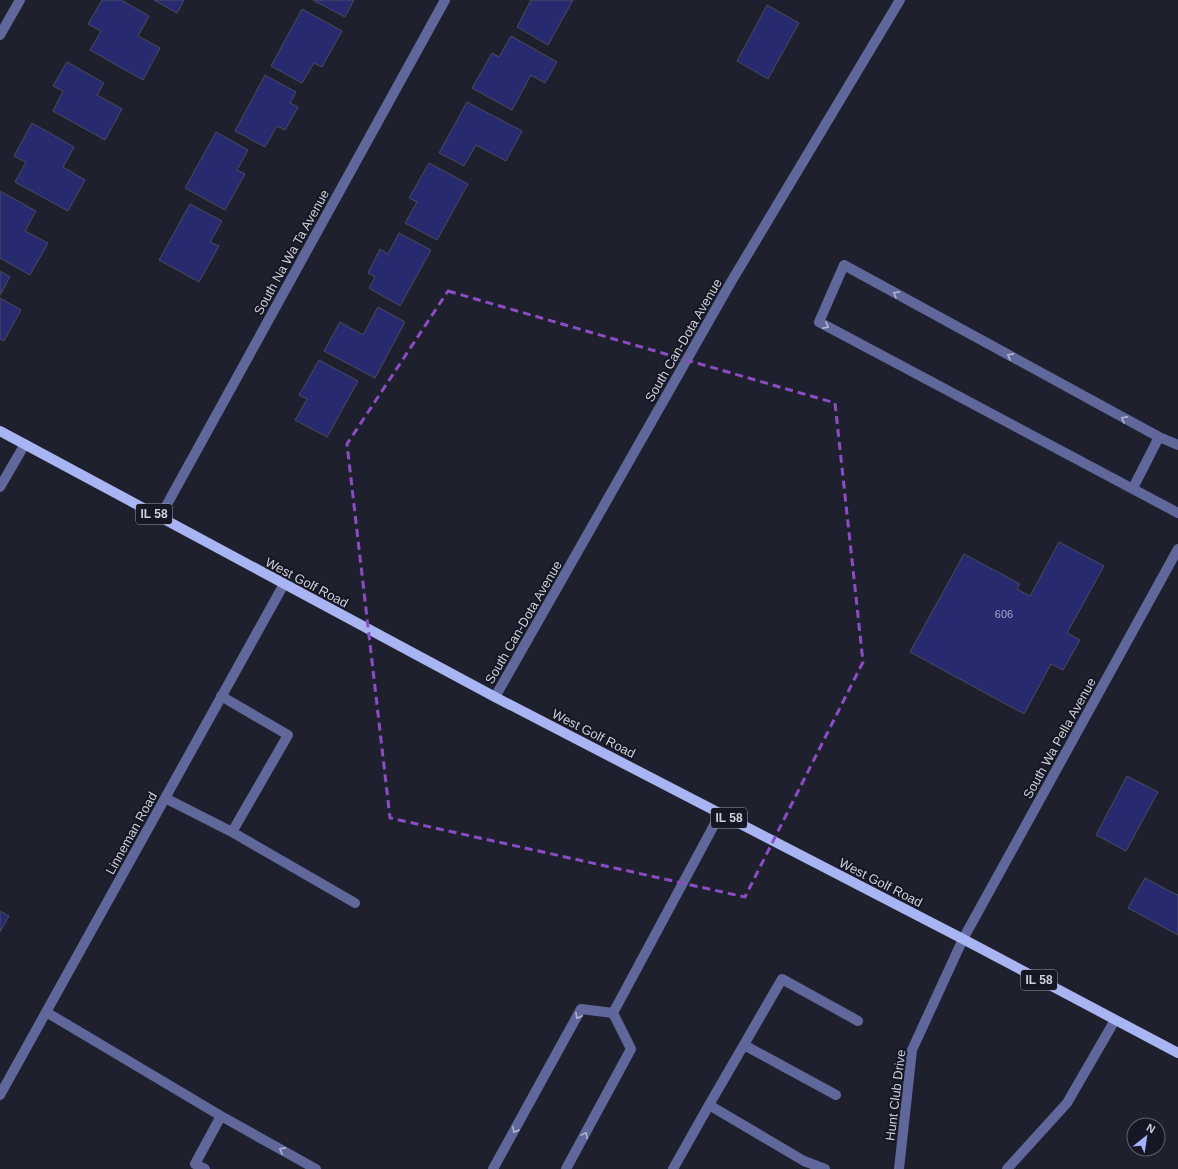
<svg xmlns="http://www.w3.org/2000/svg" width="1178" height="1169" font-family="Arial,sans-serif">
<rect width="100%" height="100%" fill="#1e202e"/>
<path fill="#282a70" stroke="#494c5c" d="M 102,0 L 121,0 L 149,16 L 138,36 L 160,48 L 143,80 L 90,50 L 101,31 L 88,24 Z
M 154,0 L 184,0 L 177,13 Z
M 313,0 L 354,0 L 345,17 Z
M 531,0 L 573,0 L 548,45 L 517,27 Z
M 767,5 L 799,23 L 768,79 L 737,61 Z
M 302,9 L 342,31 L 322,67 L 314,63 L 302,83 L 271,66 Z
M 511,36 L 557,62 L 545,83 L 531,75 L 512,110 L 472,88 L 492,53 L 499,57 Z
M 67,62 L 104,83 L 97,95 L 122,109 L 105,140 L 53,111 L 63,91 L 53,86 Z
M 265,75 L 296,92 L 290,103 L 298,107 L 285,130 L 277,126 L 265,147 L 235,131 Z
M 467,102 L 522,131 L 506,161 L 476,145 L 464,166 L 439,153 Z
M 32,123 L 74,147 L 63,167 L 85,180 L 68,211 L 15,182 L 26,162 L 14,156 Z
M 216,132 L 248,150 L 237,170 L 245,174 L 225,210 L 185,188 Z
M 429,163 L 468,184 L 437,240 L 405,223 L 417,202 L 409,198 Z
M 0,191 L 36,211 L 25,231 L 48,243 L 30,275 L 0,258 Z
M 190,204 L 222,221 L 210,242 L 219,246 L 199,282 L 159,260 Z
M 399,233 L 431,250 L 400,306 L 369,288 L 375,277 L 368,273 L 380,249 L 388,254 Z
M 0,271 L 10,277 L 0,295 Z
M 0,298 L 21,310 L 4,341 L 0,339 Z
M 378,307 L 405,322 L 375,378 L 324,351 L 340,322 L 363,335 Z
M 319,360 L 358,381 L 327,437 L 295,420 L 307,399 L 299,395 Z
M 1059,542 L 1104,566 L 1067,633 L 1080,640 L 1063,670 L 1051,664 L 1024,714 L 910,652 L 964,554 L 1020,584 L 1017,589 L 1030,596 Z
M 1127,776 L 1158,792 L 1126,851 L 1096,835 Z
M 1145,878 L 1177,895 L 1178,894 L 1178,935 L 1128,908 Z
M 0,911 L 9,916 L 0,932 Z"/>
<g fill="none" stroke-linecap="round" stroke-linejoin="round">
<path stroke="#60689b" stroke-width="10" d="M 0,35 L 20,0
M 1178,445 L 1159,437 L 844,265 L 819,322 L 1178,513
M 0,487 L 25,444
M 1133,488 L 1159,437
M 160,517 L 445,0
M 495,697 L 731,282 L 900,0
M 165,798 L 232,832 L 288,735 L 221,696
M 232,832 L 355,903
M 46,1012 L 221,1116 L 195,1164 L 205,1169
M 613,1013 L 720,814
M 744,1045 L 836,1095
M 0,1095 L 284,584
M 221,1116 L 316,1169
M 493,1169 L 581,1009 L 613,1013
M 566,1169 L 631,1049 L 613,1013
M 673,1169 L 709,1105
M 825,1169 L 804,1161 L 709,1105 L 782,979 L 858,1021
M 899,1169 L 912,1050 L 963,939 L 1178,549
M 1007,1169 L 1067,1103 L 1115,1020"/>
<path stroke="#a9b4f3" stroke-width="10" d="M 0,431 L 495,697 L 963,939 L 1178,1053"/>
</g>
<defs><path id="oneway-chevron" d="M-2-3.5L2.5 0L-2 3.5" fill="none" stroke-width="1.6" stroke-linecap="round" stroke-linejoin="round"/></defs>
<g stroke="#b2b6ca">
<use href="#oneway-chevron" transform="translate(896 294) rotate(-151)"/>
<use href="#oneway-chevron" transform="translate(826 326) rotate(28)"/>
<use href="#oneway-chevron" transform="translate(1010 356) rotate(-151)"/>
<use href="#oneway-chevron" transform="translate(1124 419) rotate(-151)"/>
<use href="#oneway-chevron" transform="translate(578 1016) rotate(119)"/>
<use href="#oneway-chevron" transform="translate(515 1130) rotate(119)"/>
<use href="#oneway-chevron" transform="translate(585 1135) rotate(-62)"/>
<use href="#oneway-chevron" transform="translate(282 1150) rotate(-151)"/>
</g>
<path fill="none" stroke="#8c4dc4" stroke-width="3" stroke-dasharray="8 5" stroke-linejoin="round" d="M 448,291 L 835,403 L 863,662 L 745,897 L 390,818 L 347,444 Z"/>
<g text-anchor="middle" stroke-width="4" stroke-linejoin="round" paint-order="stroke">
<g font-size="11" fill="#a4a6c0">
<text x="1004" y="618">606</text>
</g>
<g fill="#151724" stroke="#9698a3" stroke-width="1">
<rect x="136" y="504" width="36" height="20" rx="3"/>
<rect x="711" y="808" width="36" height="20" rx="3"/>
<rect x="1021" y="970" width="36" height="20" rx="3"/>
</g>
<g font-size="12" font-weight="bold" fill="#ced0da">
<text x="154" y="518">IL 58</text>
<text x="729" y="822">IL 58</text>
<text x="1039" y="984">IL 58</text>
</g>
<g font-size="13" fill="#ced0da" stroke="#151724">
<text transform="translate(291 252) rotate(-61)" y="5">South Na Wa Ta Avenue</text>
<text transform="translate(683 340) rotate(-60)" y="5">South Can-Dota Avenue</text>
<text transform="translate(307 582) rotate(28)" y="5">West Golf Road</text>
<text transform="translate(523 622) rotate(-60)" y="5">South Can-Dota Avenue</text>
<text transform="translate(594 733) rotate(27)" y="5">West Golf Road</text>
<text transform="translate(1059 738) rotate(-61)" y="5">South Wa Pella Avenue</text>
<text transform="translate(131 833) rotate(-61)" y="5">Linneman Road</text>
<text transform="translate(881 882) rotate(27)" y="5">West Golf Road</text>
<text transform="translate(895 1095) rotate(-83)" y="5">Hunt Club Drive</text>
</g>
</g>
<g transform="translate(1146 1137) rotate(30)"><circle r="19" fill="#151724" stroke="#5f616d"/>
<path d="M0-3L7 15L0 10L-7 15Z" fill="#a5b1fc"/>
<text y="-6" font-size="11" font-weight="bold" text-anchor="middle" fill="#ced0da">N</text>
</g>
</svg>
